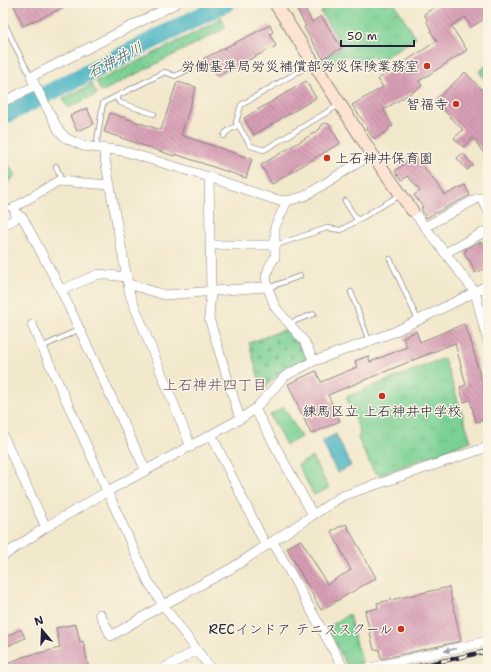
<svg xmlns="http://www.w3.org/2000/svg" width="491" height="672" font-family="'Shantell Sans','Klee One',sans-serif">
<defs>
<pattern id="grass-dots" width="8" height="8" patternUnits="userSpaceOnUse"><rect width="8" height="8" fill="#7bd196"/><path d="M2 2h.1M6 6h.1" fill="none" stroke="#6ab382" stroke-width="1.8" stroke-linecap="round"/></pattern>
<pattern id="cemetery-stones" width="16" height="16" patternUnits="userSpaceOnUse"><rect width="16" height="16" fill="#7bd196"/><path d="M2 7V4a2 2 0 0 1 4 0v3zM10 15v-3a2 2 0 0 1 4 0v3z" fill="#6ab382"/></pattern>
<pattern id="park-crowns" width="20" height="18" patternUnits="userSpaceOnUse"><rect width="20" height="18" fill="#7bd196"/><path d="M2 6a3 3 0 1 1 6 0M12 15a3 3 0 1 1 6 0" fill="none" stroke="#6ab382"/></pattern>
<pattern id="building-back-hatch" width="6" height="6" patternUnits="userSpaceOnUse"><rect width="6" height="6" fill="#d89fb6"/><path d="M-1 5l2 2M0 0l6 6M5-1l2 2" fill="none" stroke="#af8195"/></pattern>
</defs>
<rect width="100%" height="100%" fill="#fcf5e5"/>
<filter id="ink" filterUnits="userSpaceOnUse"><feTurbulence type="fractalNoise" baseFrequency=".025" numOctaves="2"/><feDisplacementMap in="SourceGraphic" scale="8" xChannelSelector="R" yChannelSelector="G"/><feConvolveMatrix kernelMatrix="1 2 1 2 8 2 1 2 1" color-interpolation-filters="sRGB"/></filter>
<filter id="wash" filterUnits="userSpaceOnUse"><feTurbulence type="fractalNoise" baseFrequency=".012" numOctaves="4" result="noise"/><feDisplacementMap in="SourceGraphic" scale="16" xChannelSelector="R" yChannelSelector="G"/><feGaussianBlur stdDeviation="0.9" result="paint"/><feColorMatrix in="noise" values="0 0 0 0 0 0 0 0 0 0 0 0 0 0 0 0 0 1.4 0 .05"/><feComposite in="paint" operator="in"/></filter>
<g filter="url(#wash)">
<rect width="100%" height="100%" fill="#f2e8cc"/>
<path fill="url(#grass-dots)" stroke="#4e7a68" d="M 221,17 L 226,28 L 101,92 L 96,81 L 109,76 L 212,24 Z
M 91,83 L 97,94 L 68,108 L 63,98 L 83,89 Z
M 3,157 L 16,175 L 3,188 Z"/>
<path fill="url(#cemetery-stones)" stroke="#4e7a68" d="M 488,64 L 488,84 L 479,71 Z
M 289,328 L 304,350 L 308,358 C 284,368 279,373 262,391 L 249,343 Z"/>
<path fill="url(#park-crowns)" stroke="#4e7a68" d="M 335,3 L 394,3 L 416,38 L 377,62 L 372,55 L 355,66 L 349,55 L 328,68 L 322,60 L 343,47 L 321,12 Z
M 444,358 L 471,441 L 380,475 L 374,472 L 358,439 L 360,432 L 346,397 Z
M 349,614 L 357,649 L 359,648 L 362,663 L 351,667 L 347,665 L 327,628 Z"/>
<path fill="#7bd196" stroke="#4e7a68" d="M 284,407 L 301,437 L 286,445 L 270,415 Z
M 312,457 L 329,488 L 314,495 L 298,465 Z"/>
<path fill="#47b3c3" stroke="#346a7f" d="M 336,434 L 351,466 L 337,473 L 322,441 Z"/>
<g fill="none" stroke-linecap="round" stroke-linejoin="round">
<path stroke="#47b3c3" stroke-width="18" d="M 3,116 L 226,3"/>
</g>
<g id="blocks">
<path fill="url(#building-back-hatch)" d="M 13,3 L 73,3 L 23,26 Z
M 293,3 L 302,3 L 312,22 L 321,16 L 342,48 L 323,58 L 310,38 L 304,27 L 306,26 Z
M 442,3 L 488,3 L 488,17 L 471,27 L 465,17 L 451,26 L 467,50 L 419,81 L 422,86 L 383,110 L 393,126 L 388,128 L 389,130 L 375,139 L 374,137 L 373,138 L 367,129 L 368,128 L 352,105 L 383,87 L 378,79 L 437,41 L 431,32 L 431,30 L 427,22 L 427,19 L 424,14 Z
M 270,25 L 273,32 L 270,34 L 276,46 L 217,76 L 210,64 L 207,66 L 203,59 Z
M 465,72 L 488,96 L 488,105 L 483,110 L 488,115 L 488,159 L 473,138 L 463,147 L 454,138 L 463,130 L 435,101 Z
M 306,81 L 316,98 L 254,135 L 244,118 Z
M 177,82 L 196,87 L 181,135 L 252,159 L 246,178 L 175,154 L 174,156 L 104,132 L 110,113 L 161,130 Z
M 87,108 L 94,124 L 77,131 L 70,116 Z
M 325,123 L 329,124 L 340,143 L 272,184 L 261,165 L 319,130 L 322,125 Z
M 463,153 L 473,165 L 467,170 L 457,158 Z
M 415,155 L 445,195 L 465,185 L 470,195 L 426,218 L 421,208 L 423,207 L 414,195 L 420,191 L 408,176 L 402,180 L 395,171 Z
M 488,240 L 488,267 L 475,273 L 470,260 L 468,260 L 464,251 L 467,250 L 466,249 L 473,245 L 481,242 L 482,244 Z
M 464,324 L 470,338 L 488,405 L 488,419 L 476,422 L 470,400 L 464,402 L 460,387 L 466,385 L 455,343 L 328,395 L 340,421 L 311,434 L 288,384 L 316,371 L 321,382 L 357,367 L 355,361 L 368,356 L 370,362 L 407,347 L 403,338 L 416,331 L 420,342 Z
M 346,524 L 376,578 L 321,610 L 287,548 L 301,540 L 327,584 L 351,570 L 331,531 Z
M 449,587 L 461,641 L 381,659 L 379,649 L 374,650 L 365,611 L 378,608 L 377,603 Z
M 76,624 L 80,642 L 83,641 L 89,669 L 3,669 L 3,666 L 22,657 L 60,648 L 56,628 Z
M 21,629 L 25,638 L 3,648 L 3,638 Z"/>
</g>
</g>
<g filter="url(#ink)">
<use href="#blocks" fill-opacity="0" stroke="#8a8584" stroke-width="1"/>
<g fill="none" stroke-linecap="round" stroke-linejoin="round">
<defs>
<path id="lane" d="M 3,20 L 14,44 L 31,77
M 313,63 L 241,105 L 236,122 L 251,146 L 264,150 L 339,105
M 117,97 L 118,101 L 121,103 L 154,114
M 224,136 C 226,130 233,128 239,125
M 96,147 L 103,103 L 165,72 L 175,76 L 193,67
M 56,166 L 61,180
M 345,201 L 357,220
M 5,204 L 7,207 L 15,211
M 276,245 L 327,228 L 341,230 L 400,195
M 390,259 L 418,320
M 268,288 L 300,276
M 351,292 L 369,341
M 289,323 L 314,314
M 42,347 L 80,329"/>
<path id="street" d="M 177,3 L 31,77 L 59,131 L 66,138 L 83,146 L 123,151 L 209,177 L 273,199 L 287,201 L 305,196 L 372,154
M 3,102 L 35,86
M 103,148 L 130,295 L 191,447
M 209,177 L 211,292 L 209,318 L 240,419
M 287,201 L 275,227 L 275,257 L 269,267 L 266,277 L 268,288 L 275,307 L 304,341 L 314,361
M 412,210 L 475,292 L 488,342
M 15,213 L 23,218 L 61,290 L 146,471
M 3,226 L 15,219 L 15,207 L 58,181 L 110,185
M 425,227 L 478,198 L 481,198 L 488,210
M 210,245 L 276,245
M 445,253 L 488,230
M 129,284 L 165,295 L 264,287 L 268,288
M 61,290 L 99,274 L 127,277
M 32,325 L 148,581 L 163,605 L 211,669
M 255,409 L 313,515
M 3,436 L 46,527
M 212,436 L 266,546
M 273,542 L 344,669
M 3,556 L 46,527 L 108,491 L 240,419 L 255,409 L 285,376 L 314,361 L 394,332 L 467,296 L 488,285
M 100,614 L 111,636 L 163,605 L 232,568 L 342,496 L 488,447
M 163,669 L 197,650
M 366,669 L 488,641"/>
<path id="secondary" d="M 275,3 L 372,154 L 412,210"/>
</defs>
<use href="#lane" stroke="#8a8584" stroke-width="6"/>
<use href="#street" stroke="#8a8584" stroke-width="10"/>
<use href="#secondary" stroke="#8a8584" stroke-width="14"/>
<use href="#lane" stroke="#fff" stroke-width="4.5"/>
<use href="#street" stroke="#fff" stroke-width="9"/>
<use href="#secondary" stroke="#fde3d1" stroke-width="12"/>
<defs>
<path id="rail" d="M 406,669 L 488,651"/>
</defs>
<use href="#rail" stroke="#22223b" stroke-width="4.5"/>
<use href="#rail" stroke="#fcf5e5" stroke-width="3" stroke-dasharray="9" stroke-linecap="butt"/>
</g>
<defs><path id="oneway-solid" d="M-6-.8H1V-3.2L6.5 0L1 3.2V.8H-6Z"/></defs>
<use fill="#9c9ca7" href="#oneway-solid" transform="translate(450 650) rotate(167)"/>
</g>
<g fill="#c8321e" stroke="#fcf5e5" stroke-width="1.5">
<circle cx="427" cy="66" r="4"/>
<circle cx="456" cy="104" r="4"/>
<circle cx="327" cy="158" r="4"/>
<circle cx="382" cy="396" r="4"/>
<circle cx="401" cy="629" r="4"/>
</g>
<g text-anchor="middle" stroke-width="3" stroke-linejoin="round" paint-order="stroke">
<g font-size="14" fill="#22223b" stroke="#fcf5e5" text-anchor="end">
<text x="419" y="71">労働基準局労災補償部労災保険業務室</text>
<text x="448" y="109">智福寺</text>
<text x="335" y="163" text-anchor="start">上石神井保育園</text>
<text x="382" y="416" text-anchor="middle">練馬区立 上石神井中学校</text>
<text x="393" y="634">RECインドア テニススクール</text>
</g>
<g font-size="15" font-style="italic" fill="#315c71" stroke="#fcf5e5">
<text transform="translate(115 60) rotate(-27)" y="5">石神井川</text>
</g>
<g font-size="15" fill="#624e66" stroke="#fcf5e5">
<text x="215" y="390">上石神井四丁目</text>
</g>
</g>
<rect width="491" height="672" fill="none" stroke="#fcf5e5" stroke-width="16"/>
<g transform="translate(42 630) rotate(341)" stroke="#fcf5e5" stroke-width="3" paint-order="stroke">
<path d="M0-3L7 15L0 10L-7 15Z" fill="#22223b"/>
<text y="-6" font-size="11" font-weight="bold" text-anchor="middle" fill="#22223b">N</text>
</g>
<path d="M341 40v6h73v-6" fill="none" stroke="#22223b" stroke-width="2"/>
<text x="347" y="40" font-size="12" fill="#22223b" stroke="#fcf5e5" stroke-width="3" paint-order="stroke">50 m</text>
</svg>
